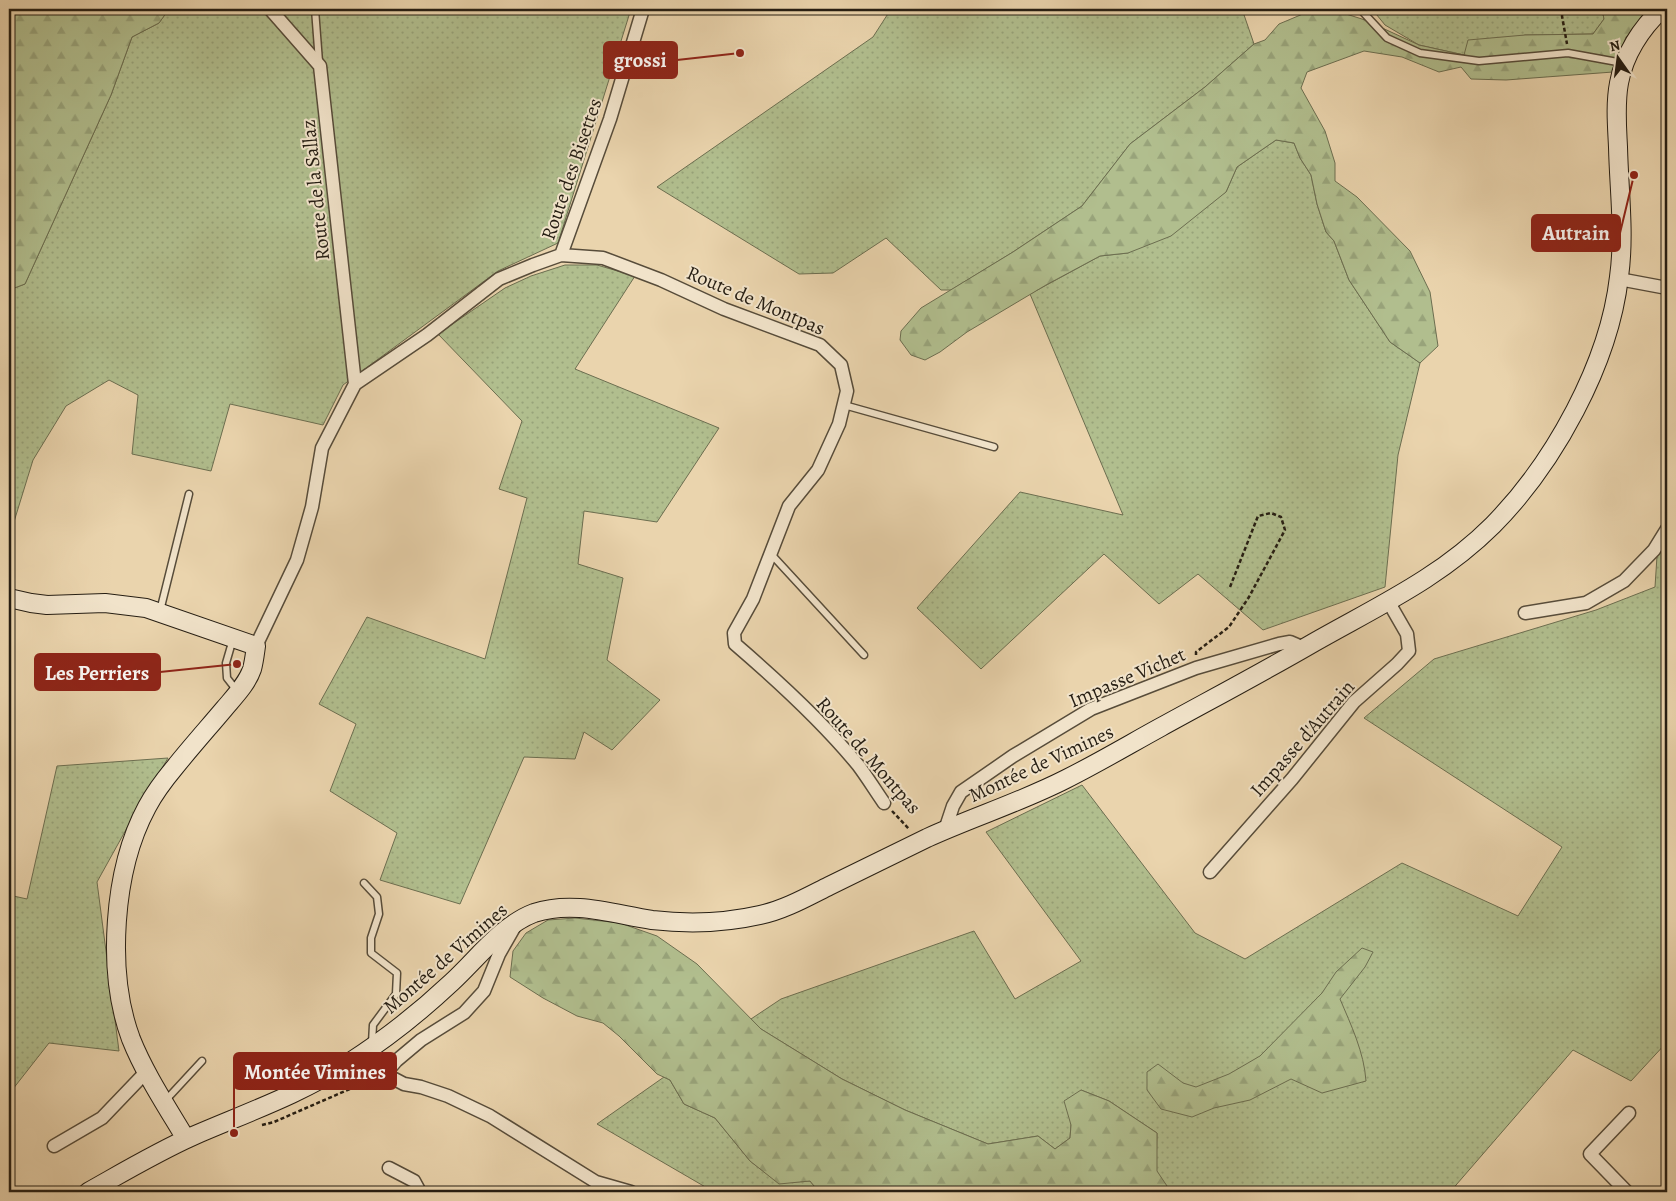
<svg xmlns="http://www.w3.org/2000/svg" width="1676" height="1201" font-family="Alegreya,serif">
<defs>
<pattern id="grass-dots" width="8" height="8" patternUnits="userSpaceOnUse" patternTransform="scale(1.25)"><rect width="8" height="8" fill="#b1be8e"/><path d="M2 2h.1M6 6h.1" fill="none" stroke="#98a37a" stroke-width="1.8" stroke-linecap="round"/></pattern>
<pattern id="forest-firs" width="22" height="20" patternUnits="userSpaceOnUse" patternTransform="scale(1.25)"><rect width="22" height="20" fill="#b1be8e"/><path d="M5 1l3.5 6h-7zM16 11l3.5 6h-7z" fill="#98a37a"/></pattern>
</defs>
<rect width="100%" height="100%" fill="#ead4ad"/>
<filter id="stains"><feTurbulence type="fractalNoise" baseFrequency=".004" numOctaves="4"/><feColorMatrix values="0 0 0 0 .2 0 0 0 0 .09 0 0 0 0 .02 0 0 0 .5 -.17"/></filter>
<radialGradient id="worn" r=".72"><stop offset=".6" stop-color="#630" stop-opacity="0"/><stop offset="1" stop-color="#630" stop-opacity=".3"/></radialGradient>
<path fill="url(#grass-dots)" stroke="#6c6e50" d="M 169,9 L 631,9 L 558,243 L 498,271 L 343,385 L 323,425 L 230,404 L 211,471 L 132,454 L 138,395 L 109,380 L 66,406 L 33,460 L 9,538 L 9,290 L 25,284 L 111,95 L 132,37 L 159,23 Z
M 891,9 L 1242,9 L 1254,44 L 1205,87 L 1130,144 L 1082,206 L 1013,252 L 951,290 L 941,290 L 886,238 L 833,273 L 799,274 L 657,187 L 873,37 Z
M 1372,9 L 1602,9 L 1604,19 L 1593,34 L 1525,35 L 1464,55 L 1419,45 L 1385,25 Z
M 1276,140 L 1294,143 L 1300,158 L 1311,175 L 1317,204 L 1326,232 L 1334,241 L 1349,280 L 1390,342 L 1420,363 L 1398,455 L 1385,587 L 1263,630 L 1198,574 L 1159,604 L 1104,554 L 981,669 L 917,608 L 1020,492 L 1123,515 L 1030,294 L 1100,256 L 1128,253 L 1226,192 L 1237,167 Z
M 565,265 L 597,265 L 635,276 L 575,369 L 719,428 L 657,522 L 584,511 L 578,564 L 623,578 L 607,660 L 660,700 L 612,750 L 584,732 L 575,759 L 524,757 L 460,904 L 380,880 L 397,833 L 330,791 L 356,724 L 319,704 L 367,617 L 485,659 L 527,498 L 499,489 L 522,421 L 438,334 L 505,288 L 531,276 Z
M 1667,541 L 1667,1042 L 1631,1081 L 1573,1050 L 1450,1192 L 1171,1192 L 1156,1171 L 1157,1133 L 1109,1101 L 1081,1090 L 1071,1125 L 1070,1138 L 1055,1149 L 1038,1136 L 988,1144 L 905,1110 L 842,1079 L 761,1029 L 751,1019 L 781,999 L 974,931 L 1015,999 L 1081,961 L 986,832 L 1082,785 L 1195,933 L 1245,959 L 1402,863 L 1518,916 L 1562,847 L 1364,718 L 1434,659 L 1596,610 L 1655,587 L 1657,556 Z
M 168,758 L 133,817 L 97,882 L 119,1051 L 49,1043 L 9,1094 L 9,895 L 27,899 L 57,766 Z
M 664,1077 L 670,1080 L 684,1104 L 715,1118 L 750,1161 L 779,1183 L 810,1181 L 819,1192 L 714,1192 L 597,1124 Z"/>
<path fill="url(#forest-firs)" stroke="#6c6e50" d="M 9,9 L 169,9 L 159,23 L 132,37 L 111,95 L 25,284 L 9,290 Z
M 1602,9 L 1653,9 L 1626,37 L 1613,72 L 1506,80 L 1471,79 L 1461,67 L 1439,72 L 1402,57 L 1364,51 L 1307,72 L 1301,88 L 1325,131 L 1335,163 L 1335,181 L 1357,197 L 1410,251 L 1430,292 L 1438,346 L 1420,363 L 1390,342 L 1349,280 L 1334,241 L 1326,232 L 1317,204 L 1311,175 L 1300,158 L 1294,143 L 1276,140 L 1237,167 L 1226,192 L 1171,236 L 1128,253 L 1100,256 L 1046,285 L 967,332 L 940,352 L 925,360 L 911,355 L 900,340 L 901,331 L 921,308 L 1013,252 L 1082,206 L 1130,144 L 1205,87 L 1254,44 L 1265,40 L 1279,24 L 1310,11 L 1343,13 L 1365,20 L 1419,45 L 1464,55 L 1468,40 L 1525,35 L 1593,34 L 1604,19 Z
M 575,918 L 620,923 L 657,936 L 697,964 L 761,1029 L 842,1079 L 905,1110 L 988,1144 L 1038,1136 L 1055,1149 L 1070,1138 L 1071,1125 L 1064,1101 L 1081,1090 L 1109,1101 L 1157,1133 L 1157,1171 L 1171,1192 L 819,1192 L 810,1181 L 779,1184 L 750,1161 L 715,1118 L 684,1104 L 670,1080 L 657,1074 L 619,1036 L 603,1023 L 577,1016 L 543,998 L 510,977 L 513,951 L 526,933 L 548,920 Z
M 1362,948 L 1373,952 L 1365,967 L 1340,999 C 1351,1025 1364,1052 1366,1081 L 1322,1093 L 1291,1079 L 1250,1100 L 1214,1108 L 1192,1117 L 1161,1109 L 1147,1090 L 1147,1072 L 1158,1064 L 1183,1083 L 1196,1087 L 1229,1074 L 1260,1056 L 1322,993 L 1336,972 Z"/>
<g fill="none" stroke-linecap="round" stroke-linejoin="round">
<defs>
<path id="lane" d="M 315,9 L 319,62
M 1360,9 L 1387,38 L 1420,53 L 1479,61 L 1568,53 L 1623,63
M 844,405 L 994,447
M 771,554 L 864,655
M 160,611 L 189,494
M 233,639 L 226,663 L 227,678 L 238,692
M 364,883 L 377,897 L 379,914 L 371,938 L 371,953 L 397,973 L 396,994 L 373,1025 L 372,1043
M 165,1101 L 202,1061"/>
<path id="street" d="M 270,9 L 320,66 L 355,384
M 561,255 L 610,119 L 643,9
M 1619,279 L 1667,288
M 1525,613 L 1586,603 L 1624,581 L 1654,550 L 1667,529
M 256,646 L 297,560 L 312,507 L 322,448 L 355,384 L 427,335 L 499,279 L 533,265 L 561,255 L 603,258 L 661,280 L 724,309 L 820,345 L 841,365 L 847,391 L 839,424 L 818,470 L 789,506 L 753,599 L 734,633 L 735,644 C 778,681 822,721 858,765 C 867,777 875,790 884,803
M 945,830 L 953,806 L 961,792 L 1013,756 L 1091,709 L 1196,668 L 1279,644 L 1290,642 L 1304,648
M 1210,872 L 1292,779 L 1354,702 L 1397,664 L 1409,651 L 1407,634 L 1388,601
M 515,926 L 499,954 L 484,991 L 464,1013 L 421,1040 L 396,1061 L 385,1074 L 404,1084 L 421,1087 L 448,1096 L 490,1116 L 596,1182 L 631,1192
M 54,1146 L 102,1118 L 147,1071
M 389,1168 L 414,1181 L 420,1192
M 1627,1192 L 1590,1154 L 1629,1113"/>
<path id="secondary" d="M 9,598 L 31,603 L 47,605 L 105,603 L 146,608 L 256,646 C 255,653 254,662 252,669 C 247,684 234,697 224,709 C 208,728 191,747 175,767 C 165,779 155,792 147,807 C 113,870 106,972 131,1039 C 145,1074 167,1107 186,1139
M 88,1192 C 122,1173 157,1152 193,1136 C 246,1113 301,1094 350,1062 C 386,1039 420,1012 452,982 C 477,959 502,925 534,913 C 573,900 613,914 652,920 C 687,924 725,923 760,915 C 784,910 807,897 829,886 C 862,870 894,854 927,838 C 973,817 1021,802 1066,779 C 1098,763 1130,744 1161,727 C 1212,699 1263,672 1313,643 C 1378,606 1440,578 1493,525 C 1554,463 1609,364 1619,277 C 1625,234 1619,191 1618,147 C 1617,126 1615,104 1619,83 C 1624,55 1641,28 1662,9"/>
</defs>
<use href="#lane" stroke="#574c3a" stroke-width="9"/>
<use href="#street" stroke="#574c3a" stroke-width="15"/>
<use href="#secondary" stroke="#261e13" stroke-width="20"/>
<path stroke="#261e13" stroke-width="2.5" stroke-dasharray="4 2.5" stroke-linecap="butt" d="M 1565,9 L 1562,16 L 1567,44
M 1196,655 L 1196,652 L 1229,627 L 1249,597 L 1285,530 L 1281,517 L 1271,513 L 1258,516 L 1230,587
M 892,811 L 909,829
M 262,1125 L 274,1122 L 375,1078"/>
<use href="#lane" stroke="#f1e3ca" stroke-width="6"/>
<use href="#street" stroke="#f1e3ca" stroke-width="12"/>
<use href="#secondary" stroke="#f1e3ca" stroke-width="18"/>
</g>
<g text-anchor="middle" stroke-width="4" stroke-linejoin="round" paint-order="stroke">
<g font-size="20" fill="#261e13" stroke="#f1e3ca">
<text transform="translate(571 169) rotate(-71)" y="7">Route des Bisettes</text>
<text transform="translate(315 190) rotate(-96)" y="7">Route de la Sallaz</text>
<text transform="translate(756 300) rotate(23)" y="7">Route de Montpas</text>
<text transform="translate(1127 677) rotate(-23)" y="7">Impasse Vichet</text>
<text transform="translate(1302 738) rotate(-49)" y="7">Impasse d'Autrain</text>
<text transform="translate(869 755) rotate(49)" y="7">Route de Montpas</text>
<text transform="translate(1041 763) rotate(-25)" y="7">Montée de Vimines</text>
<text transform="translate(445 958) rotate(-41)" y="7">Montée de Vimines</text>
</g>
</g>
<path fill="none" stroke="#8f2418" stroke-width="2" d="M740 53L677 60M1634 175L1620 233M237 664L160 672M234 1133L234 1071"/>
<g fill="#8f2418" stroke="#f1e3ca" stroke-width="2">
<circle cx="740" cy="53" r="5"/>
<circle cx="1634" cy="175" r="5"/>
<circle cx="237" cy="664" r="5"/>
<circle cx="234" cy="1133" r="5"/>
</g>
<g fill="#8f2418" stroke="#8f2418" stroke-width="2">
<rect x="604" y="42" width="73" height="36" rx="5"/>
<rect x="1532" y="215" width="88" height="36" rx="5"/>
<rect x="35" y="654" width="125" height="36" rx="5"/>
<rect x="234" y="1053" width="162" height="36" rx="5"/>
</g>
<g font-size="21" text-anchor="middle" font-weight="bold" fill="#fff">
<text x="640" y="67">grossi</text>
<text x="1576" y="240">Autrain</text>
<text x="97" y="680">Les Perriers</text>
<text x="315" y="1079">Montée Vimines</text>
</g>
<rect width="1676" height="1201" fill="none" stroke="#ead4ad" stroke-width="30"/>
<rect x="10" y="10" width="1656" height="1181" fill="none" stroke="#261e13" stroke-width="2.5"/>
<rect x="15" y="15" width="1646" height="1171" fill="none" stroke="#261e13"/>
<g transform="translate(1618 58) rotate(346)" stroke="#f1e3ca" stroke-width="4" paint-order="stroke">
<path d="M0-4L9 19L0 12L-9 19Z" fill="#261e13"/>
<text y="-8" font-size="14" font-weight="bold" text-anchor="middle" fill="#261e13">N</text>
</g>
<rect width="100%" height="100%" filter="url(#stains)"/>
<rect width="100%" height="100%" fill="url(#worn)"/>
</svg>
